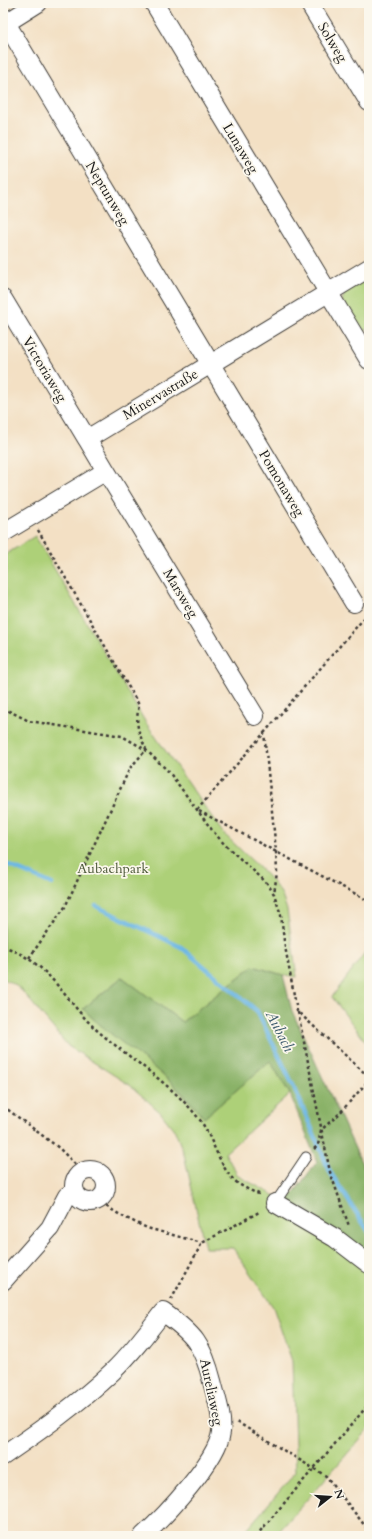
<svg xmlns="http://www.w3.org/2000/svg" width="372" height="1539" font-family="Cardo,serif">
<rect width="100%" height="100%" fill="#fbf7ec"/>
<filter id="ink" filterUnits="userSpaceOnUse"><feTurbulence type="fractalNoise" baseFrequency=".025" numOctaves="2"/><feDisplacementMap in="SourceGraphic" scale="8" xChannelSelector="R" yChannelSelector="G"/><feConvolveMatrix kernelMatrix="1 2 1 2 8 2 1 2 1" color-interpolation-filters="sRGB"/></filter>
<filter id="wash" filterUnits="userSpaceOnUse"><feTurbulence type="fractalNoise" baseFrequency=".012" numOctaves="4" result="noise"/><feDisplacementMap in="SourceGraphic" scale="16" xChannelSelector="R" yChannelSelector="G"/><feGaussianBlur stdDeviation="0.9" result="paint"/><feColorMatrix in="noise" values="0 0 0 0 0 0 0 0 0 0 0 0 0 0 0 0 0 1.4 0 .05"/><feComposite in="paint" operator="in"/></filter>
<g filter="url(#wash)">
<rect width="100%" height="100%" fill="#f3e0c4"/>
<path fill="#add078" stroke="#64764a" d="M 369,277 L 369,328 L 361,333 L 342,301 L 345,291 Z
M 35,536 L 146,723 L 223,833 L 267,875 L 281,893 L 287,910 L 297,977 L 283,975 L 253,966 L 182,1022 L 122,977 L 83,1009 C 103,1029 127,1045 149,1064 C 170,1080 187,1098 204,1118 L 270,1061 L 290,1094 L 225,1153 L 238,1176 L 287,1202 L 317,1162 L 369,1255 L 369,1429 L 275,1536 L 241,1536 L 296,1472 L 292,1361 L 273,1307 L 233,1248 L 205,1248 L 184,1154 L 175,1131 L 160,1112 L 131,1086 L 68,1046 L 23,992 L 14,984 L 3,979 L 3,556 Z
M 369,947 L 369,1046 L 332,997 Z"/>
<path fill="#8ab268" stroke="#536742" d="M 253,966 L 283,975 L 292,1011 L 369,1179 L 369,1255 L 287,1202 L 317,1162 L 290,1094 L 270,1061 L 204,1118 C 195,1108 187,1097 177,1088 C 147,1059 112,1038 83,1009 L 122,977 L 182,1022 Z"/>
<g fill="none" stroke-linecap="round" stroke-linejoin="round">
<path stroke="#6cb7e5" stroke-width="4.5" d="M 3,863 L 52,884
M 96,906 L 181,947 L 257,1011 L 294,1087 L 330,1172 L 369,1232"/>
</g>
</g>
<g filter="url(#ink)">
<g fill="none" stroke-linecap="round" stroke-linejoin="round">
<defs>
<path id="lane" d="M 275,1203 L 306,1157"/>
<path id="street" d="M 154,3 L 369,360
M 309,3 L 369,102
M 3,18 L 354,603
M 3,25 L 38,3
M 3,299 L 87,439
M 106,471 L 255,716
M 3,533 L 106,471 L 87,439 L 369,268
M74 1186a16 16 0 1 1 32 0a16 16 0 1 1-32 0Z
M 275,1203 L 335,1238 L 369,1264
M 3,1281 L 50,1228 L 67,1196 L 75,1191
M 3,1456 C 41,1430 78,1404 112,1372 C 131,1354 147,1333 163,1312 C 194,1334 203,1345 212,1381 C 216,1397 223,1416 221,1432 C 218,1460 164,1517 143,1536"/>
</defs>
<use href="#lane" stroke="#3c3935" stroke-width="11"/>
<use href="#street" stroke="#3c3935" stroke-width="20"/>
<path stroke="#3c3935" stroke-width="2.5" stroke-dasharray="3 3" stroke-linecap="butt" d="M 38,530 L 139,705 C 135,724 138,732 146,749
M 3,708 L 29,721 L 122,736 L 146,750 L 169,772 L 212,830 L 225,845 L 267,883 L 274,894 L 281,915 L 284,941 L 297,1011 L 369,1077
M 264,732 L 276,851 L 277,872 L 274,894
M 197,810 L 366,616
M 199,811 L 369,901
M 3,946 C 19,952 34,961 46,973 C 65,992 79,1015 99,1032 C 133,1061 172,1084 200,1120 C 212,1136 220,1168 234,1180 C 241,1187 252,1191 261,1195
M 29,958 L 65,907 L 130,768 L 146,750
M 298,1012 L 330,1172 L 349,1226
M 3,1106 L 59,1148 L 83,1172
M 314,1149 L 318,1145 L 321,1130 L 339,1114 L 369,1080
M 96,1200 L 122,1216 L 147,1228 L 202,1243
M 171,1300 L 202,1243 L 261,1211
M 237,1422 L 326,1476 L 369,1531
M 256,1536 L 369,1404"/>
<use href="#lane" stroke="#fff" stroke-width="9"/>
<use href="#street" stroke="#fff" stroke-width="18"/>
</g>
</g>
<g text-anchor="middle" stroke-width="3.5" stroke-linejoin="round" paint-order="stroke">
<g font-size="14" fill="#1c1c1c" stroke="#fbf7ec">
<text transform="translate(333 42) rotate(59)" y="5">Solweg</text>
<text transform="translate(241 148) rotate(59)" y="5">Lunaweg</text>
<text transform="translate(108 193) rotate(59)" y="5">Neptunweg</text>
<text transform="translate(45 369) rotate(59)" y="5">Victoriaweg</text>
<text transform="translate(160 394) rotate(-31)" y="5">Minervastraße</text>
<text transform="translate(282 483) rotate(59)" y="5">Pomonaweg</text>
<text transform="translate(181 593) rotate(59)" y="5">Marsweg</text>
<text transform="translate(212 1392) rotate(78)" y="5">Aureliaweg</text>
</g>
<g font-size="14" fill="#4f5b3c" stroke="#fbf7ec">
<text x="113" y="873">Aubachpark</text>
</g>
<g font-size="15" font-style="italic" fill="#3c5a6c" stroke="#fbf7ec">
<text transform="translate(280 1031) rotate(63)" y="5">Aubach</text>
</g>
</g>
<rect width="372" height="1539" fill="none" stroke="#fbf7ec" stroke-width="16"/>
<g transform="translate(330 1497) rotate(73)" stroke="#fbf7ec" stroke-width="3" paint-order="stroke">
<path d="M0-3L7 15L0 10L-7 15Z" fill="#1c1c1c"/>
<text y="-6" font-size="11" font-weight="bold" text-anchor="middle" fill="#1c1c1c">N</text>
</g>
</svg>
